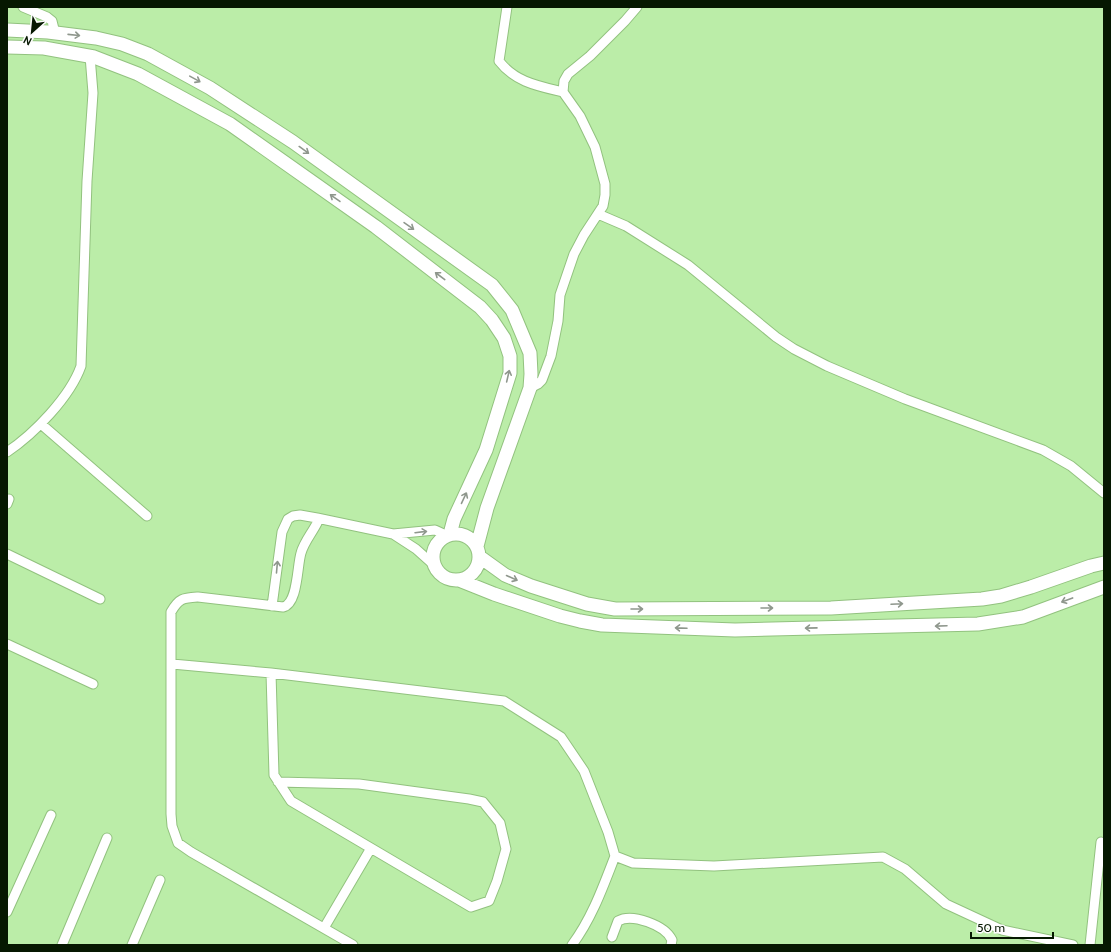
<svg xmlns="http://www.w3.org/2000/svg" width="1111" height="952" font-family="Cabin,sans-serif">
<rect width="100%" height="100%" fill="#bbeda8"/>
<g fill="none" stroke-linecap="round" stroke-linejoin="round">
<defs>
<path id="street" d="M 23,7 L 47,17 L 52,21 L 55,33
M 507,7 L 499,61 C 515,82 538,86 563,92
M 598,214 L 626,226 L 688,265 L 776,337 L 794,349 L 827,366 L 905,399 L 1043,450 L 1071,466 L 1104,493
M 530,388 L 538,384 L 542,380 L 551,356 L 558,321 L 560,295 L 574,254 L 584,235 L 603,206 L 605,195 L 605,184 L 595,147 L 580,116 L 563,92 L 564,81 L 568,74 L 590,56 L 625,21 L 637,7
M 41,424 L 147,516
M 7,452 C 34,434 70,397 81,366 L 87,181 L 93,93 L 90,56
M 7,504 L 9,499
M 317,518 L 317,523 C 312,533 304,542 301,553 C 297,566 298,604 283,607 L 198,597 C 183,598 179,598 171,612 L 171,814 L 172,826 L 178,843 L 191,852 L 353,945
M 393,534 L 416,549 L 435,566
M 7,554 L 100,599
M 272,606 L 282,532 L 288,519 L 293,516 L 300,515 L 317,518 L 393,534 L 435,530 L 446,535
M 7,644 L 93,684
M 172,664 L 271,673 L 504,701 L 561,737 L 584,771 L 608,832 L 615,856 L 633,863 L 714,866 L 883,857 L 905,869 L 946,904 L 1002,930 L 1073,945
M 271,673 L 274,775 L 291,801 L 471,907 L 489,901 L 497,881 L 506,849 L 500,823 L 483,802 L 469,799 L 359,784 L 278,782
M 7,912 L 51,815
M 324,928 L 371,848
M 612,937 L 618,921 C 632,913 665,925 672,940 L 671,945
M 62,945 L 107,838
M 132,945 L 160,880
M 572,945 C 592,918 603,887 615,856
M 1090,945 L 1101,842"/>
<path id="secondary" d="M 7,30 L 48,32 L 96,38 L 122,44 L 148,54 L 210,88 L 293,142 L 492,285 L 512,310 L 530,353 L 531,374 L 530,388 L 487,508 L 477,546
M 7,47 L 44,48 L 94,57 L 138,74 L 230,124 L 376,227 L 480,307 L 492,320 L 504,338 L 510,356 L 510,373 L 486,450 L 454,519 L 450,534
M433 557a23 23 0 1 1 46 0a23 23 0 1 1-46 0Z
M 480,557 L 505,575 L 531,586 L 587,604 L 615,609 L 831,608 L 982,599 L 1001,596 L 1031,587 L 1091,566 L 1104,563
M 459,580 L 494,594 L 560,616 L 580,621 L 602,625 L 735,630 L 978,624 L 1023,617 L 1104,587"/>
</defs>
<use href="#street" stroke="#92c27f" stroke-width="11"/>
<use href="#secondary" stroke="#92c27f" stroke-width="15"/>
<use href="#street" stroke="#fff" stroke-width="9"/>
<use href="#secondary" stroke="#fff" stroke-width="13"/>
</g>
<defs><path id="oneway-shaft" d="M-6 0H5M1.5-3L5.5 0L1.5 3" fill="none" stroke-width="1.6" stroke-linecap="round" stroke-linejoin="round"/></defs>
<g stroke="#8f978d">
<use href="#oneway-shaft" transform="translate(74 35) rotate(6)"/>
<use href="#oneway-shaft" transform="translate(195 79) rotate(29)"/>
<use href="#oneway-shaft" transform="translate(304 150) rotate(36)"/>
<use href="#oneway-shaft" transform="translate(335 198) rotate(-145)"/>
<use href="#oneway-shaft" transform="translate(409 226) rotate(35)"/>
<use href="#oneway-shaft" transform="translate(440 276) rotate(-143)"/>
<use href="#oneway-shaft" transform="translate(508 376) rotate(-77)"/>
<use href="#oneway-shaft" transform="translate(464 498) rotate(-65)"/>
<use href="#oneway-shaft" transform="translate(421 532) rotate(-7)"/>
<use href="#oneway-shaft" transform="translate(277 567) rotate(-85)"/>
<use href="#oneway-shaft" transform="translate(512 578) rotate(24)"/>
<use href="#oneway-shaft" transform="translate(1067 600) rotate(160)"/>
<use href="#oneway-shaft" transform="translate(897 604) rotate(-3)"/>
<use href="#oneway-shaft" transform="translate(767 608)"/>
<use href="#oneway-shaft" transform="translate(637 609)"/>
<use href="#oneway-shaft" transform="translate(941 626) rotate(178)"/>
<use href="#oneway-shaft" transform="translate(681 628) rotate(-178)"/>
<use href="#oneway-shaft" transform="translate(811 628) rotate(179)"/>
</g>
<rect width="1111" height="952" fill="none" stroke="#061801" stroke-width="16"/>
<g transform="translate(32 32) rotate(207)" stroke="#fdfdfd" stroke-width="3" paint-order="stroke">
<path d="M0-3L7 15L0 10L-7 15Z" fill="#061801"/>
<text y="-6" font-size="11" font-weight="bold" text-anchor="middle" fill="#061801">N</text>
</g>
<path d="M971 932v6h82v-6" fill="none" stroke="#061801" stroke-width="2"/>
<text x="977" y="932" font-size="12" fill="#061801" stroke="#fdfdfd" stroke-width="3" paint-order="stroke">50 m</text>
</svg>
